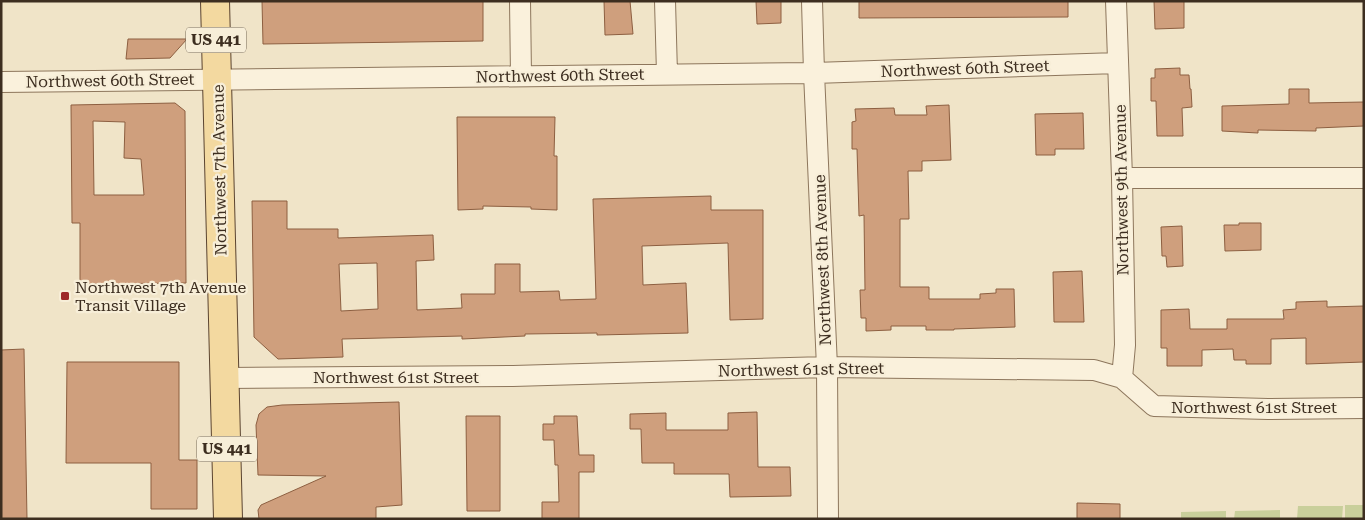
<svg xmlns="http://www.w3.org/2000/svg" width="1365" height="520" font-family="'Roboto Serif',serif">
<rect width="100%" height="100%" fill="#f0e4c8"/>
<path fill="#c9cf9b" d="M 1345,505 L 1364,505 L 1364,519 L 1345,519 Z
M 1298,506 L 1343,506 L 1342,519 L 1297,519 Z
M 1280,510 L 1280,519 L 1234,519 L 1235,511 Z
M 1226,511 L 1226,519 L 1181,519 L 1181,512 Z"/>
<path fill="#cf9f7d" stroke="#8d5f41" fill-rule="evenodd" d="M 262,1 L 483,1 L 483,41 L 263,44 Z
M 604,1 L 630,1 L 633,34 L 605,35 Z
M 756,1 L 781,1 L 781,23 L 757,24 Z
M 859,1 L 1068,1 L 1068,17 L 859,18 Z
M 1154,1 L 1184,1 L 1184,28 L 1155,29 Z
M 128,39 L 187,39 L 170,58 L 126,59 Z
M 1180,68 L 1180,75 L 1189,75 L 1190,89 L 1191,89 L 1192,107 L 1182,108 L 1183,136 L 1157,136 L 1156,101 L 1151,101 L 1151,78 L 1155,78 L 1155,69 Z
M 1289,89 L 1309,89 L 1309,103 L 1364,102 L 1364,126 L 1316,128 L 1316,131 L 1258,130 L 1258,133 L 1222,131 L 1222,106 L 1289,104 Z
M 175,103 L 185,111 L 186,283 L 80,284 L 80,223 L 72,223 L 71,105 ZM 93,121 L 125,122 L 124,158 L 141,159 L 144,195 L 94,195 Z
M 949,105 L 951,160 L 922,161 L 922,171 L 908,171 L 909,219 L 900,219 L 900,287 L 929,287 L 929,299 L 980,299 L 980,294 L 996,293 L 996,289 L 1014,289 L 1015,327 L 954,329 L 954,330 L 926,330 L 926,326 L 891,326 L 891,330 L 866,331 L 866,318 L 861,318 L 860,290 L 865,290 L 864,215 L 859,216 L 857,149 L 852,149 L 852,122 L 856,121 L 855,109 L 894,108 L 895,115 L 927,115 L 926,106 Z
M 1083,113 L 1084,149 L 1055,149 L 1055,155 L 1036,155 L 1035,114 Z
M 457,117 L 555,117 L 554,156 L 557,156 L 557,210 L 531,209 L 531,207 L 483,206 L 483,209 L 458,210 Z
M 711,196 L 711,210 L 763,210 L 763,319 L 730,320 L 728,243 L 642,246 L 643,285 L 686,283 L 688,333 L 597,335 L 597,333 L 525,334 L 525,336 L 462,339 L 462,336 L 342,339 L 343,357 L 278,359 L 254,337 L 252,201 L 287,201 L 287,229 L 338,229 L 338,238 L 433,235 L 434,260 L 416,261 L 417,310 L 462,308 L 461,294 L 495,294 L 495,264 L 520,264 L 520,292 L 559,291 L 560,300 L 596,299 L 593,199 ZM 377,263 L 378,309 L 341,311 L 339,264 Z
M 1239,223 L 1261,223 L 1261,250 L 1225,251 L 1224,225 L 1239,225 Z
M 1182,226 L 1183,266 L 1167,267 L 1166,256 L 1162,256 L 1161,227 Z
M 1082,271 L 1084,322 L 1054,322 L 1053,272 Z
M 1327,301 L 1327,307 L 1364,306 L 1364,362 L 1306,364 L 1306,338 L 1271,339 L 1271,364 L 1246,364 L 1246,360 L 1234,360 L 1233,349 L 1202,350 L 1202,366 L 1167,366 L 1167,348 L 1161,348 L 1161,310 L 1189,309 L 1190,329 L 1227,329 L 1227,319 L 1284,319 L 1283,310 L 1296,309 L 1296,302 Z
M 24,349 L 27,519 L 1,519 L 1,350 Z
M 67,362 L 179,362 L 179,460 L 197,460 L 197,509 L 151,509 L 151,463 L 66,463 Z
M 399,402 L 402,505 L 376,507 L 376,519 L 259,519 L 258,510 L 261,505 L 326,476 L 258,475 L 256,425 L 259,414 L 267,407 L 282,405 Z
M 757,412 L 758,467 L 790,467 L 791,496 L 730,497 L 729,474 L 674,474 L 674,463 L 642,463 L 641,429 L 630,429 L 630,414 L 666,413 L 666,430 L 728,430 L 728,413 Z
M 466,416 L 500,416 L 500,511 L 467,511 Z
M 554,416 L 577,416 L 579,455 L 594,455 L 594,472 L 579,472 L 579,519 L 542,519 L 542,502 L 559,502 L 558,465 L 555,465 L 554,440 L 543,440 L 543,424 L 554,424 Z
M 1077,503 L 1120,504 L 1120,519 L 1077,519 Z"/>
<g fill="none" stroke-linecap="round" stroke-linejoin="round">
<defs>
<path id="minor" d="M 520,1 L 521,76
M 665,1 L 667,74
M 812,1 L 814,73 L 827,367 L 828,519
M 1116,1 L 1122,178 L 1125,345 L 1122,378
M 1,82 L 814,73 L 1118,63
M 1122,178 L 1364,178
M 226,378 L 513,376 L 827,367 L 1094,370 L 1122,378 L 1154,406 L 1268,409 L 1364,408"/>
<path id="primary" d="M 215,1 L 228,519"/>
</defs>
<use href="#minor" stroke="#8d765c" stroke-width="22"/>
<use href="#primary" stroke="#5b4430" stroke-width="30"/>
<use href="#minor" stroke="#faf1dc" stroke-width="20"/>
<use href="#primary" stroke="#f3d9a0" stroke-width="28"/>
</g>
<rect fill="#9e2a2b" stroke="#f7eed8" stroke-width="2" x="60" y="291" width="10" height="10" rx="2.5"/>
<g text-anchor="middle" stroke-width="4.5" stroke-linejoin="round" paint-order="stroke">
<g fill="#f7eed8" stroke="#756857" stroke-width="1">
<rect x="186" y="27.5" width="60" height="25" rx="4"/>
<rect x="197" y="436.5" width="60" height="25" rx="4"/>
</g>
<g font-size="15" font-weight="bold" fill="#3d2e20">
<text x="216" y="45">US 441</text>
<text x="227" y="454">US 441</text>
</g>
<g font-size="16" fill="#3d2e20" stroke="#f7eed8">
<text transform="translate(965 68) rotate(-2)" y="6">Northwest 60th Street</text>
<text transform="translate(560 75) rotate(-1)" y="6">Northwest 60th Street</text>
<text transform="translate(110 80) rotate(-1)" y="6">Northwest 60th Street</text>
<text transform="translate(219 170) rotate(-91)" y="6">Northwest 7th Avenue</text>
<text transform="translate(1121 190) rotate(-91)" y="6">Northwest 9th Avenue</text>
<text transform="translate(822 260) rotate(-92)" y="6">Northwest 8th Avenue</text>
<text transform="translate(801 369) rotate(-1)" y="6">Northwest 61st Street</text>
<text x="396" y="383">Northwest 61st Street</text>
<text x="1254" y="413">Northwest 61st Street</text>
</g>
<g font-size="16" fill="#3d2e20" stroke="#f7eed8" text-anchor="start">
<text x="75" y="293">Northwest 7th Avenue<tspan x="75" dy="18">Transit Village</tspan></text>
</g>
</g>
<rect width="1365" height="520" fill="none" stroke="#3d2e20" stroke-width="5"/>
</svg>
